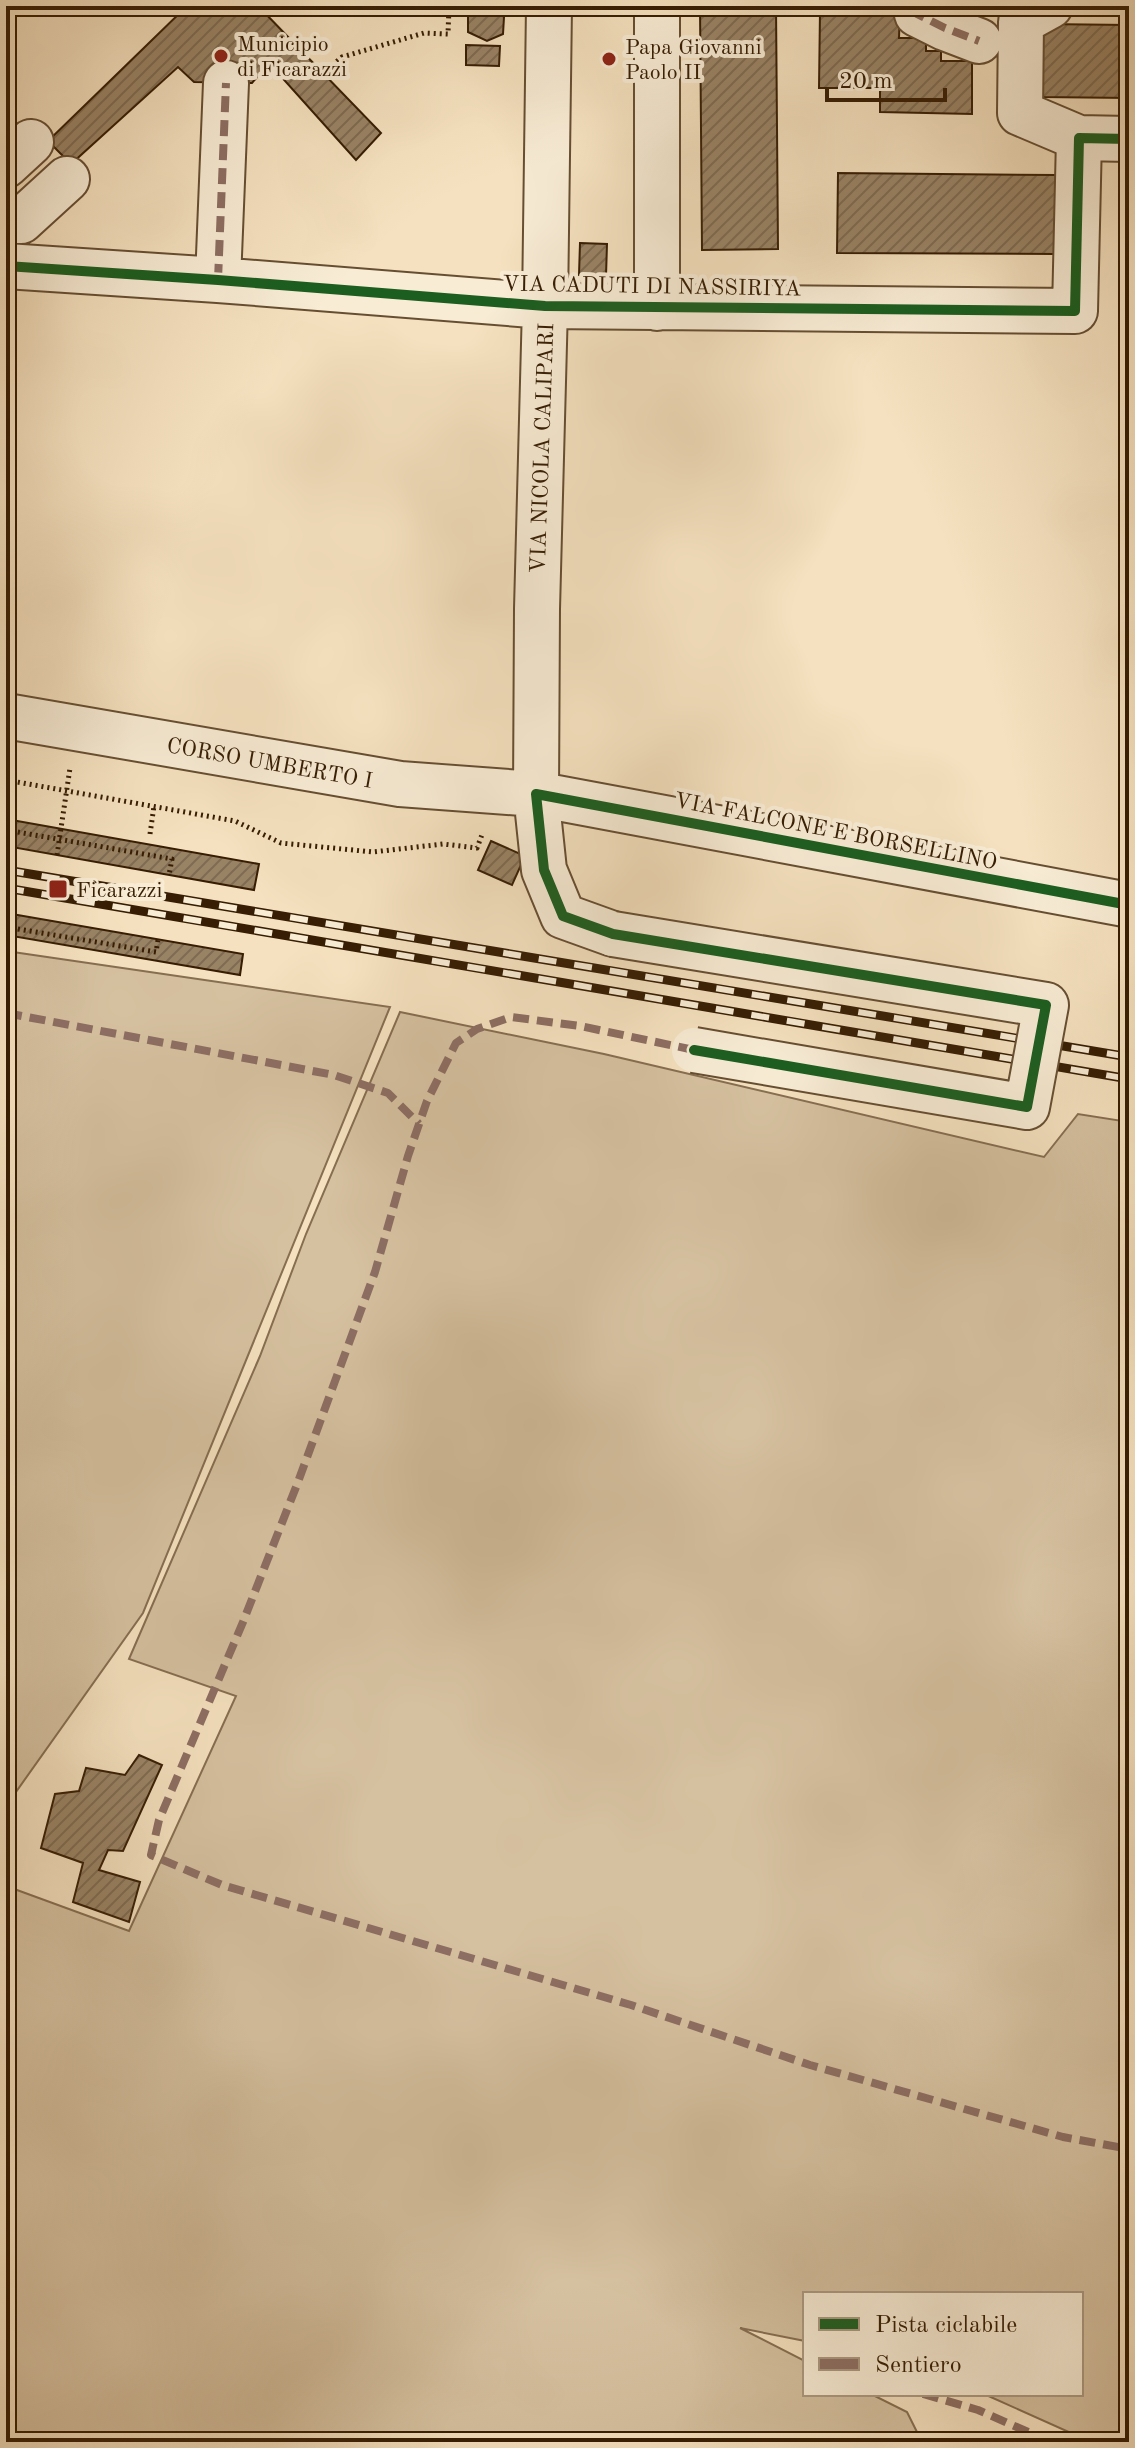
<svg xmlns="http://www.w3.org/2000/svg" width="1135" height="2448" font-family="'Old Standard TT',serif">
<defs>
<pattern id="building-hatch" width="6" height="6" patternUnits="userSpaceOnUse" patternTransform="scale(2)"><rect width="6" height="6" fill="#998365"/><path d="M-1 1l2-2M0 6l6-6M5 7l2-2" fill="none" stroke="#7e6b51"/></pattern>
</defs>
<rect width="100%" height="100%" fill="#f5e1bf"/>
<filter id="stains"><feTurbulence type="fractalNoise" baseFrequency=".0025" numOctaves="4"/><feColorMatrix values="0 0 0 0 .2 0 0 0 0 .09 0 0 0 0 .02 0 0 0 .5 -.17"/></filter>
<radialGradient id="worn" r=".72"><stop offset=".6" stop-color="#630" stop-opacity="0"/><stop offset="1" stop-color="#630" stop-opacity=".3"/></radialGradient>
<path fill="#d5c09f" stroke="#866e51" stroke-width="2" d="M 6,951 L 390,1007 L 143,1613 L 6,1806 Z
M 400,1012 L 604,1054 L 1044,1157 L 1078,1114 L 1129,1122 L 1129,2442 L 1091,2442 L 984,2394 L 1081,2394 L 1081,2294 L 805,2294 L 805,2341 L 740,2328 L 805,2361 L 805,2394 L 871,2394 L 907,2412 L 922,2442 L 6,2442 L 6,1886 L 129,1931 L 236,1696 L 129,1659 L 260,1356 L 306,1234 Z"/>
<path fill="url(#building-hatch)" stroke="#361d03" stroke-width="2" d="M 187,6 L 262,6 L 262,10 L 381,133 L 356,160 L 269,63 L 252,83 L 194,82 L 178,67 L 71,164 L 48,141 Z
M 485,6 L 488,6 L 504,17 L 503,34 L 487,41 L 468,32 L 468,16 Z
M 700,6 L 776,6 L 778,249 L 702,250 Z
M 820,11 L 900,11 L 899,38 L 926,38 L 926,51 L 941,51 L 941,61 L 972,61 L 972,114 L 880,112 L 880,88 L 819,88 Z
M 1043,24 L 1129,25 L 1129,98 L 1041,97 Z
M 466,45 L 500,46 L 499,66 L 466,65 Z
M 838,173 L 1056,175 L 1055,254 L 837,253 Z
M 580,243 L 607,244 L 606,276 L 579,275 Z
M 6,819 L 259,864 L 254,890 L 6,846 Z
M 491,841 L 525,856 L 512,885 L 478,870 Z
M 6,913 L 243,954 L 240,975 L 6,935 Z
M 139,1755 L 162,1765 L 123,1851 L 108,1850 L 99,1870 L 140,1882 L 129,1922 L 73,1902 L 83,1863 L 41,1848 L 55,1794 L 79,1791 L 86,1768 L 125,1775 Z"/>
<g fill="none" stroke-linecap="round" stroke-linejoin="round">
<defs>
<path id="minor" d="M 549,6 L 545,306 L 537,609 L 536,794 L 544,870 L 563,916 L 613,934
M 657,6 L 657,308
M 915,6 L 917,14 L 945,28 L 979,41
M 1050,6 L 1021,22 L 1020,113 L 1079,138
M 6,165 L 31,142
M 6,221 L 21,221 L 67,179
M 6,266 L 218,280 L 545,306 L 1075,311 L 1079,138 L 1129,139
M 218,280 L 226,83
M 6,716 L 400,784 L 536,794 L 1129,905"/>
</defs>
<use href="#minor" stroke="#664e32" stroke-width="48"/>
<path stroke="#361d03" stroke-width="5" stroke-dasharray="2 4" stroke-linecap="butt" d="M 323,73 L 342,57 L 424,33 L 448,34 L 449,6
M 6,780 L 235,821 L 281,843 L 373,852 L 443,844 L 477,848 L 483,832
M 6,830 L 172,859 L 169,875
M 150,834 L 154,806
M 57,855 L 70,768
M 6,927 L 156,952 L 158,940"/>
<use href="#minor" stroke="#f8ecd5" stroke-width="44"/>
<defs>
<path id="rail" d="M 6,870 L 1129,1057
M 6,888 L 1129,1079"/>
</defs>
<use href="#rail" stroke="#361d03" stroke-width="9"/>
<use href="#rail" stroke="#f8ecd5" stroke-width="6" stroke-dasharray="18" stroke-linecap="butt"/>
<defs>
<path id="minor-bridge" d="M 613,934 L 1046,1005 L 1027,1107 L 694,1050"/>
</defs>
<use href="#minor-bridge" stroke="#664e32" stroke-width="48" stroke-linecap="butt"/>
<use href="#minor-bridge" stroke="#f8ecd5" stroke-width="44"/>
<path stroke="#8d6e63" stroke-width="8" stroke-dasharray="16 8" stroke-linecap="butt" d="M 915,6 L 917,14 L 945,28 L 979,41
M 218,280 L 226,83
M 6,1013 L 334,1075 L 388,1093 L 419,1124
M 694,1050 L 580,1026 L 511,1017 L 477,1029 L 456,1043 L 427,1101 L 408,1156 L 375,1272 L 298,1482 L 243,1622 L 159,1820 L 151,1855 L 222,1885 L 631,2005 L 810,2065 L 1063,2137 L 1129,2149
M 923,2394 L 978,2410 L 1051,2442"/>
<defs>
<path id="cycleway" d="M 6,266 L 218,280 L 545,306 L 1075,311 L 1079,138 L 1129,139
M 694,1050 L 1027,1107 L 1046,1005 L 613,934 L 563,916 L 544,870 L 536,794 L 1129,905"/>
</defs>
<use href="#cycleway" stroke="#f8ecd5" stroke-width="15"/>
<use href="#cycleway" stroke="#1b5e20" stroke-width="10"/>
</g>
<g fill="#8f2418" stroke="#f8ecd5" stroke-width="3">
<circle cx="221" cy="56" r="8"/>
<circle cx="609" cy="59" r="8"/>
<rect x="48" y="879" width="20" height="20" rx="4"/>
</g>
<g text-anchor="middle" stroke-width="8" stroke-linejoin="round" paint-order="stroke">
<g font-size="22" fill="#361d03" stroke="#f8ecd5" text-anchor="start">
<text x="237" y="51">Municipio<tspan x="237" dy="25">di Ficarazzi</tspan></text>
<text x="625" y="54">Papa Giovanni<tspan x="625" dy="25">Paolo II</tspan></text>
<text x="76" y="897">Ficarazzi</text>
</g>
<g font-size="22" fill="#361d03" stroke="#f8ecd5">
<text transform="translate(652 285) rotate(1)" y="8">VIA CADUTI DI NASSIRIYA</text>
<text transform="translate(541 448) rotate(-88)" y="8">VIA NICOLA CALIPARI</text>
<text transform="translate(270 762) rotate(10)" y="8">CORSO UMBERTO I</text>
<text transform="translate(836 830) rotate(11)" y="8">VIA FALCONE E BORSELLINO</text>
</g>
</g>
<rect width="1135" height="2448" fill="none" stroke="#f5e1bf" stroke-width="32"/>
<rect x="8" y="8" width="1119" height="2432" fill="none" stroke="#361d03" stroke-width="4"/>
<rect x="16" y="16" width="1103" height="2416" fill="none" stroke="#361d03" stroke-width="2"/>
<rect x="803" y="2292" width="280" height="104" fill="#f8ecd5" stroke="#aa9981" stroke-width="2"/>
<rect x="819" y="2318" width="40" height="12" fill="#1b5e20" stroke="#aa9981" stroke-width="2"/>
<text x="875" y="2332" font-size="24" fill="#361d03">Pista ciclabile</text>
<rect x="819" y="2358" width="40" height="12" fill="#8d6e63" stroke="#aa9981" stroke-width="2"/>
<text x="875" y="2372" font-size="24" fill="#361d03">Sentiero</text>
<path d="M827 88v12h118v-12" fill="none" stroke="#361d03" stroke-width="4"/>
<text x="839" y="88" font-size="24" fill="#361d03" stroke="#f8ecd5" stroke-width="6" paint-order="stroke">20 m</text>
<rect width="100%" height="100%" filter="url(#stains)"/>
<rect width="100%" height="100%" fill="url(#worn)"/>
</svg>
